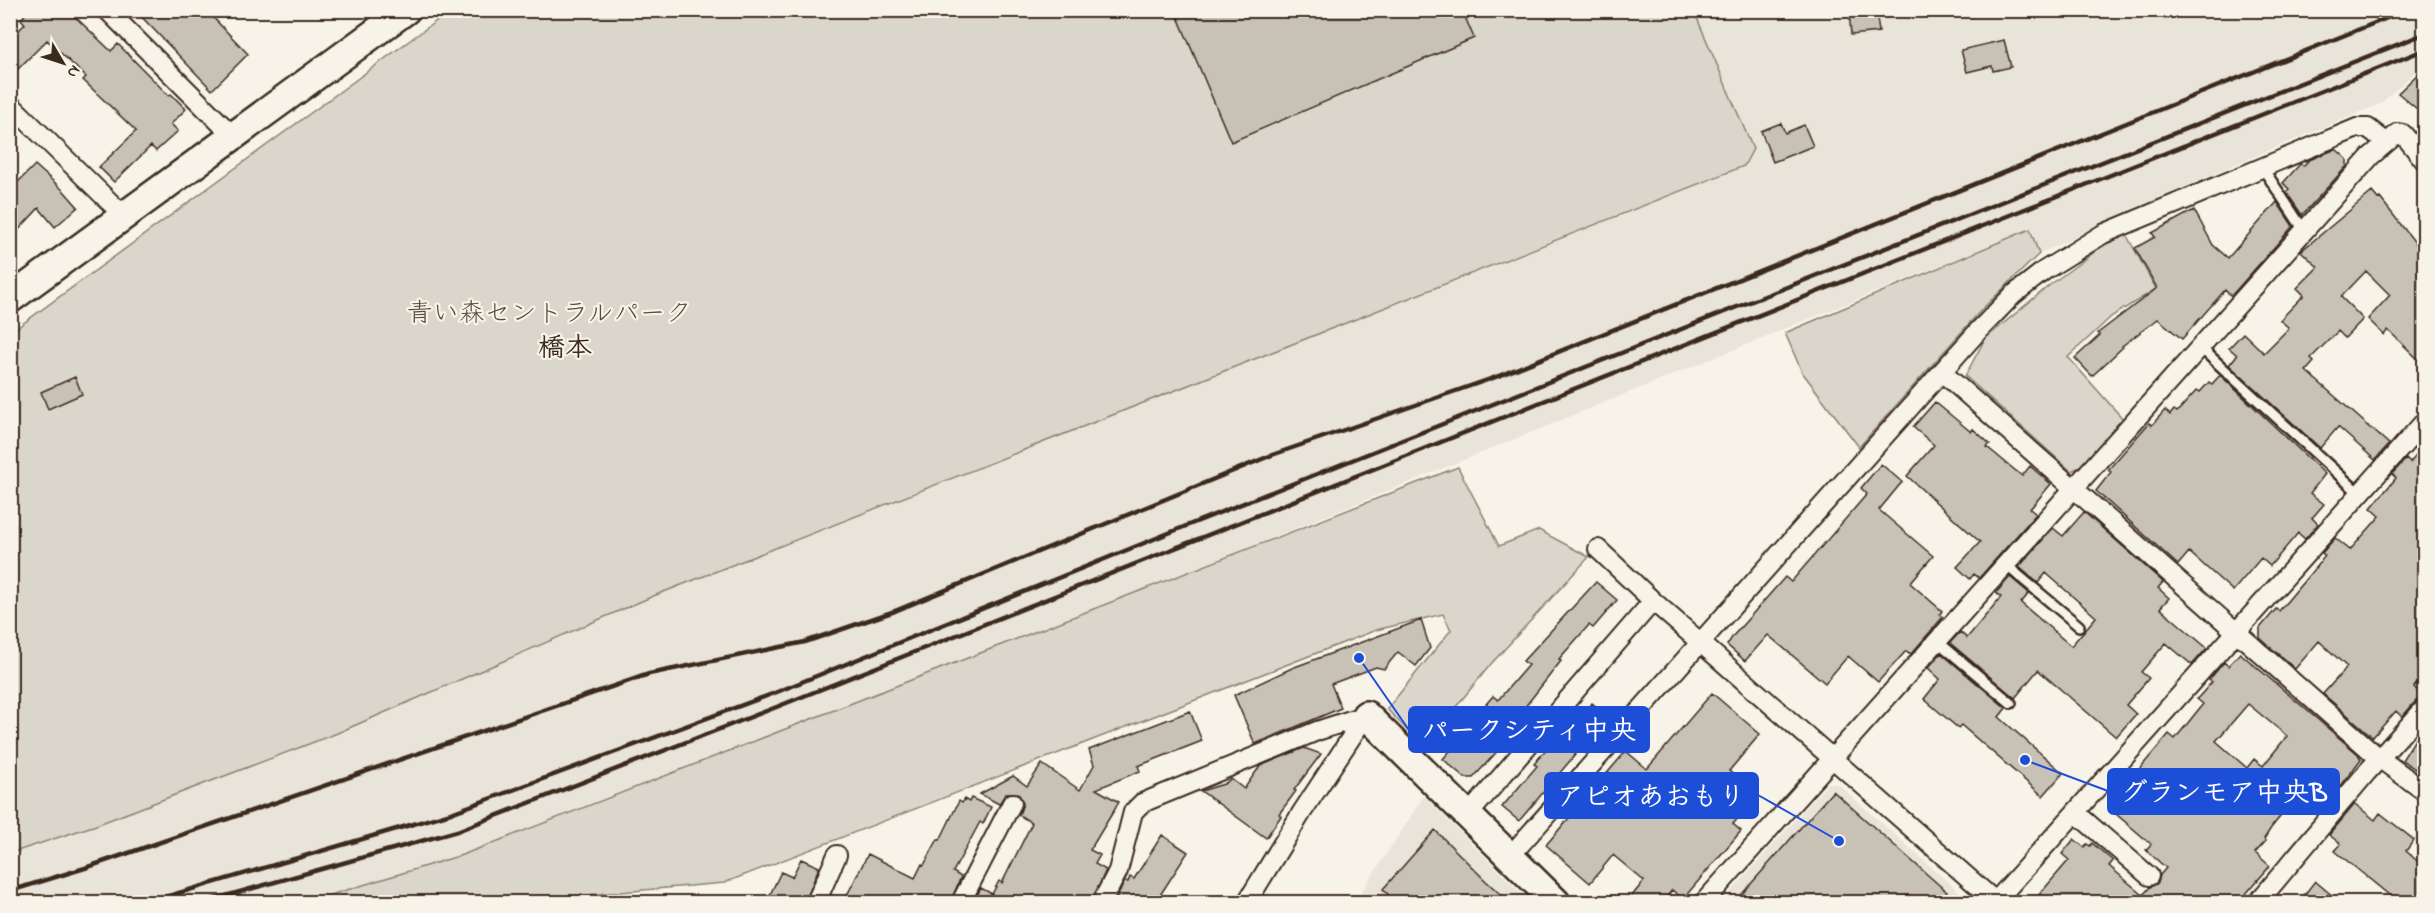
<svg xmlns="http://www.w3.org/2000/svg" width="2435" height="913" font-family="'Indie Flower','Klee One',sans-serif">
<rect width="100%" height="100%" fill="#f7f3e8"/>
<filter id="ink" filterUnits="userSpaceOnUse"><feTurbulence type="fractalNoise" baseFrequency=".0167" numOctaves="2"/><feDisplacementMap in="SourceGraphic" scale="12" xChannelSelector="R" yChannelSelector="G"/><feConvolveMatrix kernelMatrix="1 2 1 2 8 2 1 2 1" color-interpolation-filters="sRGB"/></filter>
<g filter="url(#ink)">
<path fill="#e9e4d9" d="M 1694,11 L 2424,11 L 2424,64 L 2380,104 L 2234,165 L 2039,254 L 2030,229 L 1233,554 L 462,855 L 307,902 L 11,902 L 10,853 L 96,825 L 335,734 L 651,597 L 1744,166 L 1753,149 Z
M 1828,783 L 1838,784 L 1971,902 L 1722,902 Z
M 1424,796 L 1530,902 L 1355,902 Z"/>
<path fill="#dbd6cb" stroke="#8b8074" stroke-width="1.5" d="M 450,11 L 1694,11 L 1753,149 L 1744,166 L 651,597 L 335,734 L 96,825 L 11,853 L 10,333 Z
M 2030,229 L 2039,254 L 1982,309 L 1859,447 L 1802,372 L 1785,333 Z
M 2126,234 L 2156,289 L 2112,316 L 2068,357 L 2124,420 L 2078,468 L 2071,471 L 1965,376 L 1985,339 L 2051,284 L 2092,254 L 2097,248 Z
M 1458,467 L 1499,546 L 1539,530 L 1589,557 L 1491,664 L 1423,747 L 1387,709 L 1451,630 L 1443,614 L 1376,630 L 724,883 L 505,902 L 307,902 L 462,855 Z"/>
<path fill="#c8c1b6" stroke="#3b2a1e" stroke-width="1.5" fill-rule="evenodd" d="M 29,10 L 68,10 L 111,51 L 118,44 L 169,96 L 171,94 L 186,109 L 171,124 L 178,131 L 156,151 L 151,146 L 114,182 L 99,167 L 136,131 L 83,80 L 86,77 L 47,40 L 10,77 L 10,39 L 25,24 L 21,19 Z
M 135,10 L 206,10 L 248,54 L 212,90 Z
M 1175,10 L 1462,10 L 1474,38 L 1231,142 Z
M 1849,10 L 1876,10 L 1879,32 L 1851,35 Z
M 2004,40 L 2011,67 L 1993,71 L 1992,66 L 1967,72 L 1961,50 Z
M 2424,68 L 2424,115 L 2398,93 Z
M 1781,123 L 1785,133 L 1804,125 L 1813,146 L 1773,162 L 1761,131 Z
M 2336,149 L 2347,159 L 2347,166 L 2302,215 L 2286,192 L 2289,189 L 2283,183 L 2300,164 L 2304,165 L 2309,160 Z
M 35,165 L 64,191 L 78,207 L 55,227 L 39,208 L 10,239 L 10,190 Z
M 2372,192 L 2378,199 L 2380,198 L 2424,254 L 2424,365 L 2388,330 L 2384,335 L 2368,319 L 2390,295 L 2366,271 L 2341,297 L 2363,319 L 2345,338 L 2338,331 L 2311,358 L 2314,362 L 2306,371 L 2389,444 L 2375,460 L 2338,427 L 2320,448 L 2229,365 L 2237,355 L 2229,348 L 2243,333 L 2264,353 L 2289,328 L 2280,320 L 2304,295 L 2297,288 L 2318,267 L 2301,251 Z
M 2277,202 L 2293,226 L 2231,296 L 2225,290 L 2182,339 L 2158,319 L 2122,346 L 2123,347 L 2092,376 L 2075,358 L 2100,335 L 2098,333 L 2157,288 L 2135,248 L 2155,237 L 2152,233 L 2194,210 L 2213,245 L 2228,258 Z
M 2220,375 L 2325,474 L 2310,493 L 2324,504 L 2312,518 L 2318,524 L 2305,539 L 2298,533 L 2270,566 L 2261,558 L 2233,591 L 2189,552 L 2178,565 L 2096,491 L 2111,472 L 2108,470 L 2149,423 L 2152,425 L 2165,410 L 2170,415 L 2174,410 L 2177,412 L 2197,390 L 2200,392 L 2209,382 L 2212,384 Z
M 75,377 L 82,394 L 48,409 L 41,392 Z
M 1935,402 L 1971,432 L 1973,429 L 1990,444 L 1987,447 L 2022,476 L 2030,466 L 2051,484 L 2030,509 L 2036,514 L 1979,578 L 1974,574 L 1970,579 L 1957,567 L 1980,542 L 1907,476 L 1934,445 L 1913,427 Z
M 2424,446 L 2424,675 L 2414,687 L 2424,698 L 2416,701 L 2402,717 L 2396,711 L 2373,737 L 2323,694 L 2347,667 L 2319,641 L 2295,669 L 2260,638 L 2260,628 L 2276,609 L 2279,611 L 2325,556 L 2322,553 L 2335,538 L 2350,550 L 2380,516 L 2371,508 L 2396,478 L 2392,474 L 2406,459 L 2410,463 Z
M 1881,464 L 1902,482 L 1879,510 L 1933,556 L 1910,583 L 1942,611 L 1940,614 L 1943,617 L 1911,654 L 1906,651 L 1878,682 L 1848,656 L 1825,683 L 1768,635 L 1745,661 L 1727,645 L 1733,636 L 1785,577 L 1791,582 L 1867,494 L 1861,488 Z
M 2084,512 L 2163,582 L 2158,588 L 2169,598 L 2160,608 L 2207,648 L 2192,665 L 2166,643 L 2141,672 L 2149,678 L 2126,705 L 2136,714 L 2116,737 L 2038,670 L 2015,698 L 1950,643 L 1960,632 L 1967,638 L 2001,597 L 1996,593 L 2010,577 L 2029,593 L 2021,603 L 2071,646 L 2096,617 L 2046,573 L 2038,583 L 2019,567 L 2053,528 L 2063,536 Z
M 1596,582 L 1617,600 L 1593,628 L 1589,625 L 1559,659 L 1561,661 L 1517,717 L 1523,723 L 1473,778 L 1465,778 L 1443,759 L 1471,727 L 1468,725 L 1493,696 L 1498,700 L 1528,665 L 1523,661 Z
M 1421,620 L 1430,648 L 1416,666 L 1398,652 L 1384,669 L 1376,667 L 1331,684 L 1341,708 L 1255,744 L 1234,695 L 1292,668 Z
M 1941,653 L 2006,708 L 1999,717 L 2063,773 L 2043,796 L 1961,725 L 1958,728 L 1924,699 L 1940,679 L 1928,668 Z
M 2240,653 L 2358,754 L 2361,759 L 2338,790 L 2321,810 L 2300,792 L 2271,828 L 2264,839 L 2266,841 L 2255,853 L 2270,866 L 2238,903 L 2032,903 L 2069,860 L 2062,854 L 2074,839 L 2084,847 L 2087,844 L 2090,846 L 2092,843 L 2113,861 L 2109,866 L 2143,895 L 2150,887 L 2158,883 L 2160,875 L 2166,868 L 2146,850 L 2151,844 L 2116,814 L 2120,806 L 2110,798 L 2133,772 L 2135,774 L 2169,734 L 2175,739 L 2203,704 L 2197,699 L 2212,682 L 2209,680 L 2224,662 L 2228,666 ZM 2248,704 L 2287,736 L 2263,766 L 2254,759 L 2247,768 L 2216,741 Z
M 1712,693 L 1760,734 L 1729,771 L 1758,795 L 1733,824 L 1741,831 L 1683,899 L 1672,890 L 1662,903 L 1626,903 L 1644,881 L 1613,855 L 1590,883 L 1546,845 L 1626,751 L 1647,769 Z
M 1592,703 L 1608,716 L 1519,821 L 1502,807 L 1537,766 L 1534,764 L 1551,743 L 1555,743 L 1573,720 L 1574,721 L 1583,711 L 1585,713 Z
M 1190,711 L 1202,741 L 1138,766 L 1140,771 L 1096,789 L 1119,802 L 1090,850 L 1100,855 L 1095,864 L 1106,870 L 1091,903 L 973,903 L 981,888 L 992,894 L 999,881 L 1002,883 L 1032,823 L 1019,815 L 1023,803 L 1018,793 L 1006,793 L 999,804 L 980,794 L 1013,776 L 1027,786 L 1042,764 L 1080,790 L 1094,765 L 1089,750 Z
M 2424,725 L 2424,775 L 2402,760 Z
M 1304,748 L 1321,754 L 1294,790 L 1296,791 L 1279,814 L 1281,816 L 1266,838 L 1201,791 L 1224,784 L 1231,779 L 1244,789 L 1260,766 Z
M 1833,791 L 1947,892 L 1938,903 L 1734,903 Z
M 971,798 L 991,807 L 983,824 L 980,822 L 953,872 L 961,877 L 950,903 L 828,903 L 831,895 L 844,901 L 868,854 L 915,878 L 922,864 L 924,865 L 938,839 L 940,840 L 959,801 L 962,803 L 964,799 L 969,802 Z
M 2355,804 L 2375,820 L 2380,813 L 2414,840 L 2406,851 L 2424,867 L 2424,903 L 2399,903 L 2335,851 L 2341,844 L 2329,835 Z
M 1435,830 L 1486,881 L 1510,903 L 1396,903 L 1383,889 Z
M 1162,835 L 1188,852 L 1155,903 L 1114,903 L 1125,881 L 1128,882 L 1130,877 L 1134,879 Z
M 801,859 L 819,867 L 805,903 L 766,903 L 781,872 L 792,877 Z
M 2315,881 L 2341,903 L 2298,903 Z"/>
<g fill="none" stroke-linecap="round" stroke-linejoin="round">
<defs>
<path id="lane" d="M 2262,167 L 2305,232
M 2201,348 L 2360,494
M 2006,565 L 2079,626
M 1937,641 L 2011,703"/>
<path id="street" d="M 107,10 L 234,137
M 10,104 L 124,216
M 1943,373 L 2379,758 L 2424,791
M 1598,549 L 1653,601 L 1996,902
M 2076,813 L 2149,876
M 1468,815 L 1653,601
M 1510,856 L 1979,330 L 2013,295 L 2045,270 L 2103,234 L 2357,128 L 2368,128 L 2386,142
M 816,902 L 837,855
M 961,902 L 1012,803
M 1102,902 L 1118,871 L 1133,812 L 1142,803 L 1317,731 L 1366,715
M 1247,902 L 1302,812 L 1366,715
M 1704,902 L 2371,156 L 2398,133 L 2403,134 L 2424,160
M 1995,902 L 2424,422
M 2258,902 L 2367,772 L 2424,709"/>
<path id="secondary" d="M 10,299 L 406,10
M 1366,715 L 1556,902"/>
</defs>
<use href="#lane" stroke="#3b2a1e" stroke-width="14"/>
<use href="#street" stroke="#3b2a1e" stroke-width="22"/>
<use href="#secondary" stroke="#3b2a1e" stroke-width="32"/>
<use href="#lane" stroke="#f7f3e8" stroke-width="9"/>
<use href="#street" stroke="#f7f3e8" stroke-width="18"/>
<use href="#secondary" stroke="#f7f3e8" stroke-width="27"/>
<path stroke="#3b2a1e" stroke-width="4.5" d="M 10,891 L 85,868 L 649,674 L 805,642 L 895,611 L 1272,455 L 1496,377 L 2407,10
M 148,902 L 451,813 L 772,694 L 1191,524 L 2424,34
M 204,902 L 457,831 L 774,708 L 2424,50"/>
</g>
</g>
<g text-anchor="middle" stroke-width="4.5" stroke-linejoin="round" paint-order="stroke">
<g font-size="26" fill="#5b4c41" stroke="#f7f3e8">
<text x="549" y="321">青い森セントラルパーク</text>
</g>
<g font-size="27" font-weight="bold" fill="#3b2a1e" stroke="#f7f3e8">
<text x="565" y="356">橋本</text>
</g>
</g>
<path fill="none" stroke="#1d4ed8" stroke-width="2" d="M1359 658L1409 730M2025 760L2108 791M1839 841L1758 795"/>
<g fill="#1d4ed8" stroke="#f7f3e8" stroke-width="2">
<circle cx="1359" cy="658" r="6"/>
<circle cx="2025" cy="760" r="6"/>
<circle cx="1839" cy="841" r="6"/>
</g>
<g fill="#1d4ed8" stroke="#1d4ed8" stroke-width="2">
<rect x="1409" y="707" width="240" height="45" rx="6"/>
<rect x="2108" y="769" width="231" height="45" rx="6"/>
<rect x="1545" y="773" width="213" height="45" rx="6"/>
</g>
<g font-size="27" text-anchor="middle" font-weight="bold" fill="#fff">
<text x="1529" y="739">パークシティ中央</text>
<text x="2224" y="801">グランモア中央B</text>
<text x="1651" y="805">アピオあおもり</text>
</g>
<rect width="2435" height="913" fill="none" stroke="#f7f3e8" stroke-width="36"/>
<rect x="18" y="18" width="2399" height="877" fill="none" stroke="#3b2a1e" stroke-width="2" filter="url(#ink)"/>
<g transform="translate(63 63) rotate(129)" stroke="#f7f3e8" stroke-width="4.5" paint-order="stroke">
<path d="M0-4.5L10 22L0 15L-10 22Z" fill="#3b2a1e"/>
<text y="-9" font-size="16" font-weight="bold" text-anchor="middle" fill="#3b2a1e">N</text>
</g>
</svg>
